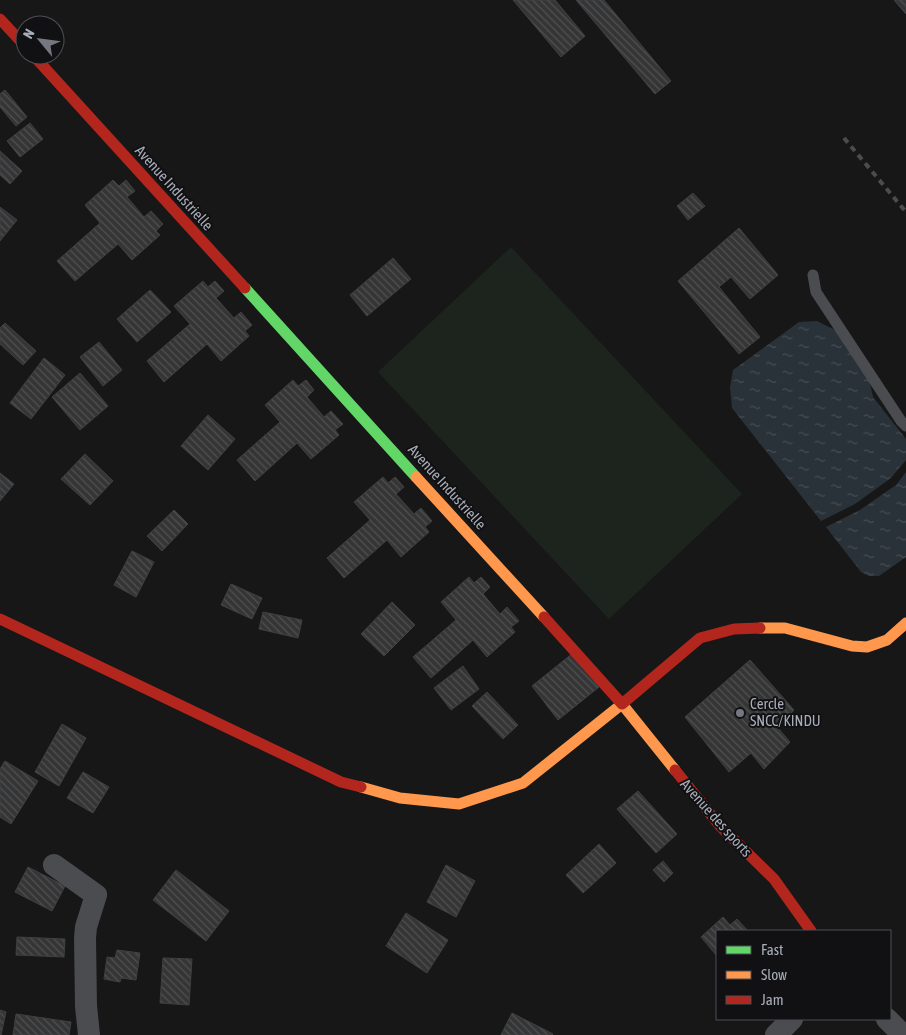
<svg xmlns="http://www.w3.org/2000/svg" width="906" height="1035" font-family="'Asap Condensed',sans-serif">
<defs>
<pattern id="water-ripples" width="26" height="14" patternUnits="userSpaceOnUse" patternTransform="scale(1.25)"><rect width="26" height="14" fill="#2a3239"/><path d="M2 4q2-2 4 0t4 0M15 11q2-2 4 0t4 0" fill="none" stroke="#464d54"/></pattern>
<pattern id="building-back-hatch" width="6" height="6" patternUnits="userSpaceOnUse" patternTransform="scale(1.25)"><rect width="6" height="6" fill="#353536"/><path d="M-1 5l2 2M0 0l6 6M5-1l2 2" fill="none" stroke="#4f5051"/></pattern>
</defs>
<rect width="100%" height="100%" fill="#171717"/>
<path fill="#1d241e" d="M 511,247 L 742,494 L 609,619 L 378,372 Z"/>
<path fill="url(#water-ripples)" d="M 817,321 L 835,330 L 866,366 L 873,397 L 906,439 L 906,460 L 891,478 L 855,504 L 821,521 L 732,408 L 730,387 L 733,370 L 799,322 Z
M 906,472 L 906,557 L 879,576 L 869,576 L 861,572 L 826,527 L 860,510 L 896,485 Z"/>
<path fill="url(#building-back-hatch)" stroke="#3f4043" d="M 513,0 L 555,0 L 585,36 L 561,57 Z
M 576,0 L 604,0 L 671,81 L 655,94 Z
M 894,0 L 906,0 L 906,14 Z
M 5,90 L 27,117 L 16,126 L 0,107 L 0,94 Z
M 30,123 L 43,139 L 20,157 L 7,141 Z
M 0,151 L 22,171 L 10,184 L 0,175 Z
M 113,180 L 119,186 L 126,180 L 135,191 L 127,197 L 144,217 L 151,211 L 163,224 L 156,231 L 160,235 L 132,260 L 118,244 L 75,281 L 57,261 L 100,223 L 85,205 Z
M 693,193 L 705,206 L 688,220 L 677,206 Z
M 0,207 L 17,220 L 0,241 Z
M 739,228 L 778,275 L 750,299 L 731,277 L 719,287 L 760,337 L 739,354 L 678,281 Z
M 393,258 L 411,279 L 367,316 L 350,295 Z
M 203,281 L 208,287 L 215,281 L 224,291 L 216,298 L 234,318 L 241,312 L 252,325 L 245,331 L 249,336 L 221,361 L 207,344 L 164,382 L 147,361 L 190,324 L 174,306 Z
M 150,290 L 171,312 L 137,342 L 117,319 Z
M 5,323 L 36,351 L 23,365 L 0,344 L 0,328 Z
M 99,342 L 122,370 L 103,386 L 80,357 Z
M 44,358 L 65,375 L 31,419 L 10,403 Z
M 80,373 L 108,406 L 80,430 L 52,397 Z
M 293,380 L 298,386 L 306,380 L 314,390 L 307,397 L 324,417 L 331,411 L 343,424 L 335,430 L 339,435 L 311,459 L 297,443 L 255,481 L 237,460 L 280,422 L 265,405 Z
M 208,415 L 235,439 L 208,470 L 181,446 Z
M 85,454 L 113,481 L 90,505 L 61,479 Z
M 0,473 L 14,484 L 0,501 Z
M 383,477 L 388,483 L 395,477 L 404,487 L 396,494 L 414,514 L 421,508 L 432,521 L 425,527 L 429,532 L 401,557 L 387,540 L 344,578 L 327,558 L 370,520 L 354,502 Z
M 174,510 L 188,524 L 162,551 L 147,536 Z
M 132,551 L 154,562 L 136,597 L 114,585 Z
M 469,577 L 474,583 L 481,577 L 490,587 L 483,594 L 500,614 L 507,607 L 519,621 L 511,627 L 515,632 L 487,657 L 473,640 L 431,678 L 413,657 L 456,620 L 441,602 Z
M 231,584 L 262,598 L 252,619 L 221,605 Z
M 392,602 L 415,625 L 384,656 L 361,634 Z
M 263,612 L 302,620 L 298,638 L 259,629 Z
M 573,653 L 599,687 L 558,720 L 532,686 Z
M 750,660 L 794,710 L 778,728 L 790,742 L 764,769 L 751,753 L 729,772 L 685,717 Z
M 463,666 L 479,689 L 451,710 L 434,688 Z
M 487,692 L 518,725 L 503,739 L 472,706 Z
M 62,724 L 86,738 L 59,786 L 35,772 Z
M 5,761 L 38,781 L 11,824 L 0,817 L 0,769 Z
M 83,772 L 109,787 L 93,813 L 67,798 Z
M 638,791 L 677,834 L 656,853 L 617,809 Z
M 599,844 L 616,863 L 583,893 L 566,875 Z
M 663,861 L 673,873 L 664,882 L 653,870 Z
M 446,865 L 475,881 L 456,917 L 427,902 Z
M 28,867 L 65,886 L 52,911 L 15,892 Z
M 176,870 L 229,911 L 206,941 L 153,900 Z
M 406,913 L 448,940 L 427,973 L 386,946 Z
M 723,917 L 730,925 L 737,919 L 748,931 L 717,931 L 717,956 L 701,937 Z
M 17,937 L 65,939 L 64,957 L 16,955 Z
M 117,950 L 140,953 L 136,980 L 121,978 L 120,982 L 104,979 L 107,957 L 115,958 Z
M 163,958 L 192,959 L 189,1005 L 160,1003 Z
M 0,1010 L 6,1012 L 1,1035 L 0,1035 Z
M 512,1013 L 553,1034 L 552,1035 L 501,1035 Z
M 16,1014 L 71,1022 L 69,1035 L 13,1035 Z"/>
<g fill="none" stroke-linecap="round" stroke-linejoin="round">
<path stroke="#4b4c50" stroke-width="11" d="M 813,275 L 816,292 L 901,421 L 906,426"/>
<path stroke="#4b4c50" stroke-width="22" d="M 54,865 L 96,895 L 86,927 L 85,938 L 86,1006 L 89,1035
M 887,1019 L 903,1035
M 776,1035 L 792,1019"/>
<path stroke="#63d668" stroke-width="11" d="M 245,288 L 416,477"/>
<path stroke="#ff974d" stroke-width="11" d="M 416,477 L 544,617
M 760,628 L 785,628 L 852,646 L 867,647 L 887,640 L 906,623
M 361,787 L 400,798 L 459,804 L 523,783 L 622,704 L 675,770"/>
<path stroke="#b3261e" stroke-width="11" d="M 0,19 L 25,46
M 33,55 L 245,288
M 544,617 L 622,704 L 700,638 L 734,629 L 760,628
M 0,619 L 341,782 L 361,787
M 675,770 L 720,826 L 774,879 L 811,931"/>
<path stroke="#4b4c4f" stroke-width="4" stroke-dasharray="6 5" stroke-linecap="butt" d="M 844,138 L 906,212"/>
</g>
<circle fill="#757880" stroke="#111113" stroke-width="2" cx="740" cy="713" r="5"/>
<g text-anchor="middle" stroke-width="4" stroke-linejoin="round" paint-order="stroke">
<g font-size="15" fill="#a8adb8" stroke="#111113">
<text transform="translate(174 188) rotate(48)" y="5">Avenue Industrielle</text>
<text transform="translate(447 487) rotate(48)" y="5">Avenue Industrielle</text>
<text transform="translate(716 818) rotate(48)" y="5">Avenue des sports</text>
</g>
<g font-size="15" fill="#a8adb8" stroke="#111113" text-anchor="start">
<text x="750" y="709">Cercle<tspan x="750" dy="17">SNCC/KINDU</tspan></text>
</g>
</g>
<rect x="716" y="930" width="175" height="90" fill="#111113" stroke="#4d4f55"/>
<rect x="726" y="946" width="25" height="8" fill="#63d668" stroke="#4d4f55"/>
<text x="761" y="955" font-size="15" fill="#a8adb8">Fast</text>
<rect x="726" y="971" width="25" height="8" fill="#ff974d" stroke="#4d4f55"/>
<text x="761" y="980" font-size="15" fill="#a8adb8">Slow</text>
<rect x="726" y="996" width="25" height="8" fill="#b3261e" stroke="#4d4f55"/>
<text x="761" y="1005" font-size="15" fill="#a8adb8">Jam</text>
<g transform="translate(40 40) rotate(299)"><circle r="24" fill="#111113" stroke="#4d4f55"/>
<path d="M0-4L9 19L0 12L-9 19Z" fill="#757880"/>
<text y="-8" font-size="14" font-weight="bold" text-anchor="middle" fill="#a8adb8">N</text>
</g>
</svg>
